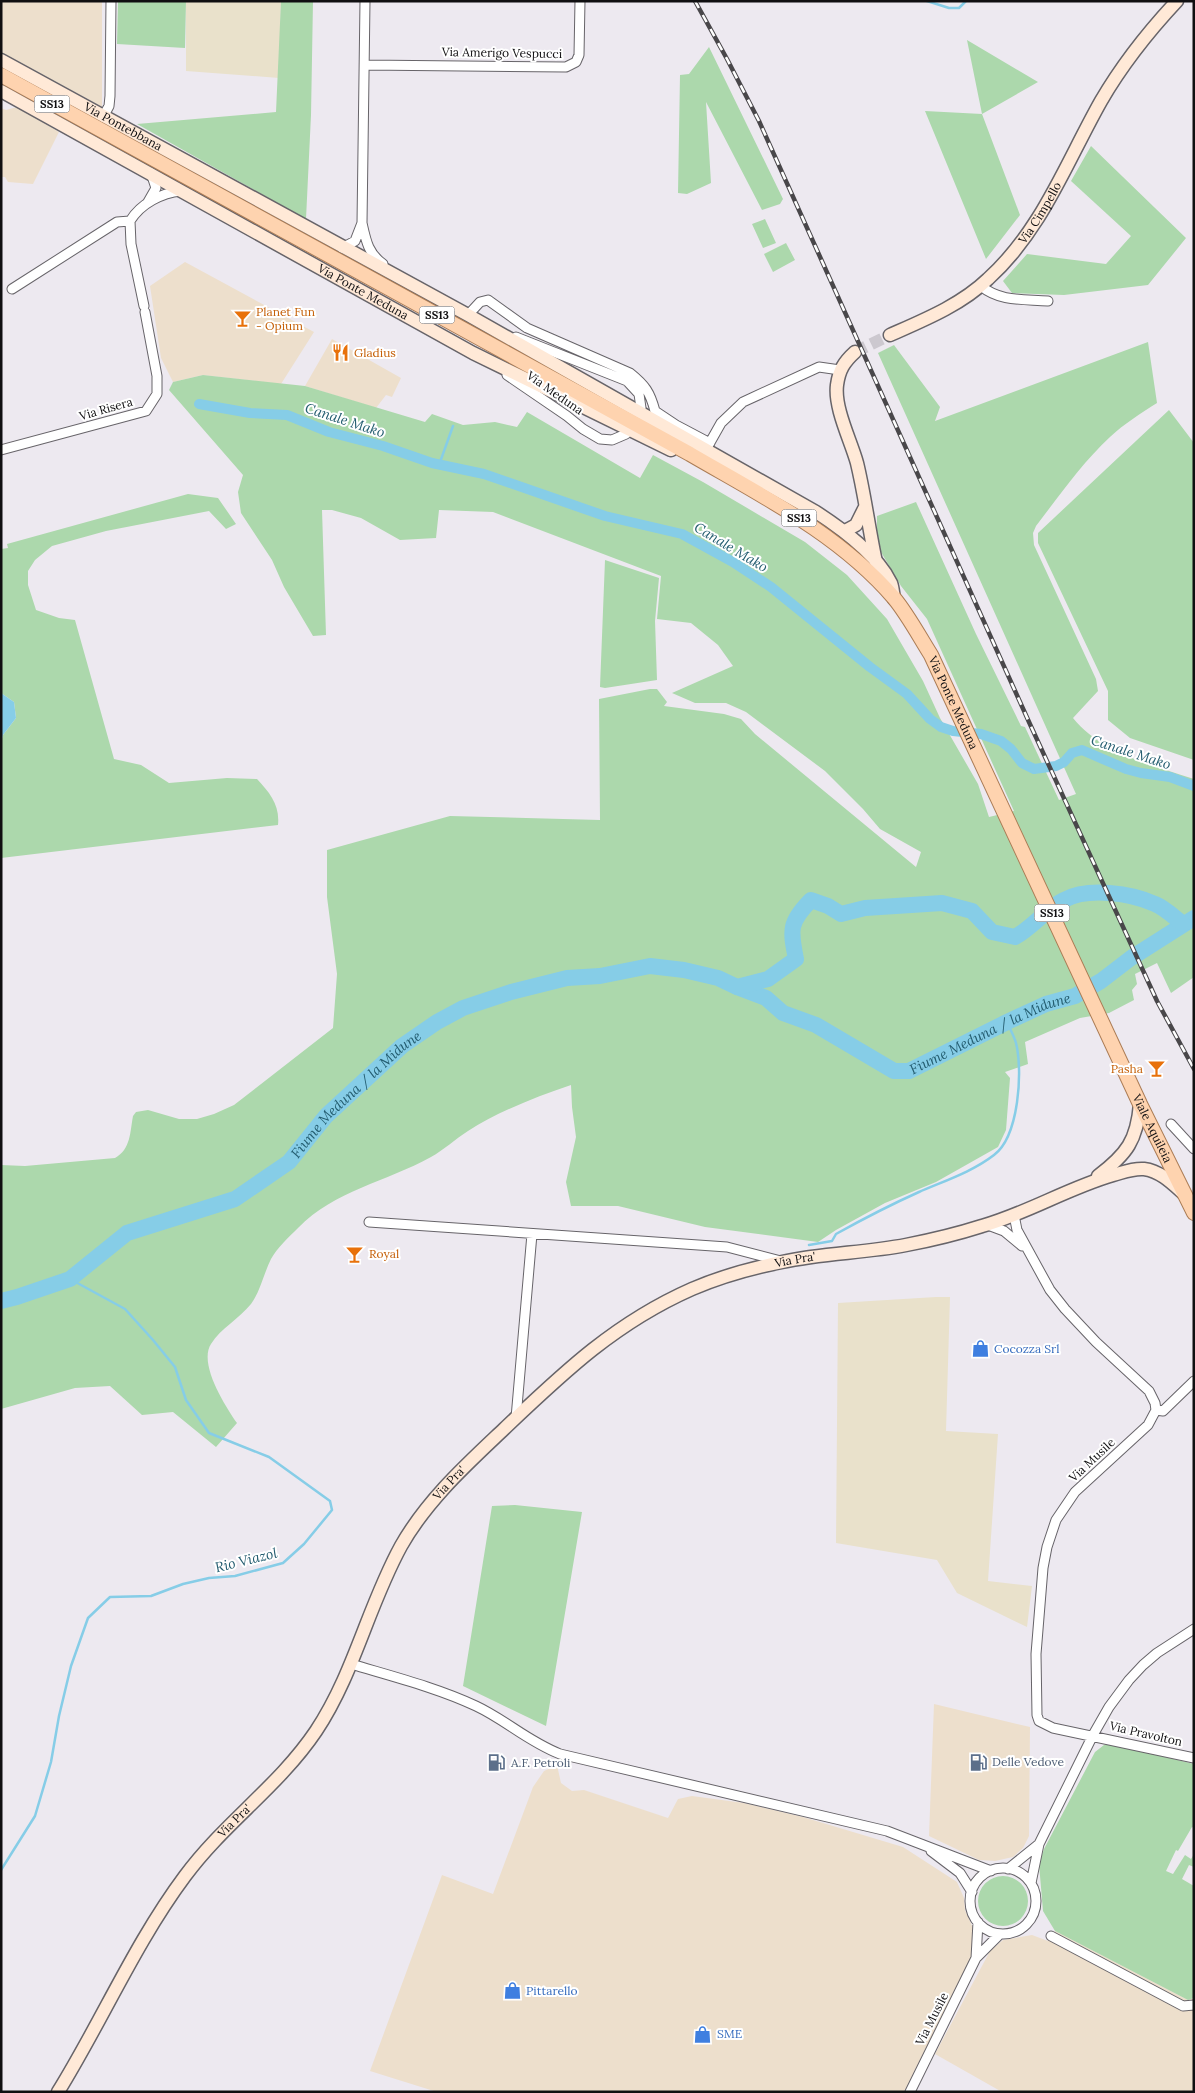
<svg xmlns="http://www.w3.org/2000/svg" width="1195" height="2093" font-family="Lora,serif">
<rect width="100%" height="100%" fill="#ede9f0"/>
<path fill="#eddfcc" d="M 1,1 L 102,1 L 102,107 L 1,52 Z
M 17,107 L 59,132 L 33,184 L 8,182 L 5,177 L 1,177 L 1,108 L 6,110 Z
M 185,262 L 314,332 L 281,384 L 203,375 L 173,382 L 161,358 L 150,286 Z
M 332,339 L 401,378 L 392,397 L 386,395 L 376,408 L 305,386 Z
M 934,1704 L 1030,1727 L 1029,1836 L 1023,1848 L 1013,1857 L 995,1861 L 979,1860 L 929,1836 Z
M 557,1765 L 561,1783 L 572,1791 L 584,1790 L 668,1818 L 678,1799 L 692,1796 L 744,1803 L 803,1817 L 903,1847 L 957,1882 L 964,1898 L 965,1910 L 973,1928 L 975,1942 L 970,1962 L 904,2092 L 437,2092 L 370,2071 L 442,1875 L 493,1894 L 533,1787 L 544,1771 Z
M 1055,1931 L 1188,2000 L 1194,1998 L 1194,2092 L 1002,2092 L 935,2054 L 990,1951 L 1003,1940 L 1032,1935 L 1048,1941 Z"/>
<path fill="#e9e1cb" d="M 186,1 L 281,1 L 279,78 L 186,71 Z
M 936,1297 L 950,1297 L 946,1431 L 998,1434 L 988,1581 L 1032,1586 L 1027,1627 L 957,1593 L 937,1560 L 836,1543 L 838,1303 Z"/>
<path fill="#acd8ac" d="M 118,1 L 186,1 L 185,48 L 117,44 Z
M 281,1 L 313,1 L 311,115 L 306,219 L 137,124 L 276,112 Z
M 967,40 L 1038,82 L 982,114 L 1020,215 L 986,259 L 925,111 L 982,114 Z
M 709,47 L 783,199 L 780,204 L 762,210 L 706,102 L 711,183 L 687,194 L 678,193 L 680,75 L 689,74 Z
M 1091,146 L 1186,238 L 1148,285 L 1064,295 L 1012,293 L 1003,281 L 1027,254 L 1106,264 L 1131,236 L 1071,181 Z
M 765,219 L 776,243 L 763,248 L 752,224 Z
M 786,243 L 795,260 L 773,272 L 764,254 Z
M 1148,342 L 1157,403 C 1141,413 1124,424 1110,437 C 1082,463 1059,496 1036,526 L 1033,533 L 1034,545 L 1096,679 L 1098,691 L 1073,718 C 1102,754 1152,765 1194,779 L 1194,977 L 1171,993 L 1157,963 L 1135,974 L 1137,984 L 1132,990 L 1134,1000 L 1109,1013 L 1080,1018 L 1025,1042 L 1028,1064 L 1005,1072 L 1010,1078 L 1006,1130 L 998,1147 L 936,1182 L 885,1203 L 836,1230 L 818,1242 L 705,1227 L 618,1206 L 571,1206 L 566,1182 L 576,1137 L 572,1107 L 571,1085 C 536,1097 499,1111 468,1131 C 455,1139 444,1150 431,1157 C 386,1182 335,1190 298,1228 C 289,1237 277,1248 271,1259 C 264,1273 260,1292 251,1304 C 239,1319 221,1328 211,1344 C 198,1364 226,1407 237,1423 L 216,1447 L 173,1412 L 142,1415 L 110,1386 L 75,1388 L 1,1409 L 1,1165 L 25,1166 L 115,1158 C 131,1149 130,1132 133,1116 L 136,1112 L 148,1110 L 179,1119 L 197,1119 L 214,1114 L 234,1105 L 333,1028 L 337,974 L 327,897 L 327,850 L 450,816 L 600,820 L 599,699 L 650,689 L 657,689 L 667,702 L 664,706 L 724,714 L 741,719 L 755,734 L 916,867 L 921,852 L 880,829 L 863,809 L 825,771 L 746,712 L 726,703 L 695,703 L 672,693 L 733,666 L 718,645 L 691,623 L 657,619 L 661,576 L 493,512 L 439,510 L 436,538 L 400,540 L 361,518 L 332,510 L 322,510 L 326,635 L 313,636 L 284,587 L 272,560 L 241,513 L 238,492 L 243,475 L 169,390 L 173,382 L 203,375 L 305,386 L 425,422 L 432,414 L 463,425 L 495,422 L 517,427 L 527,412 L 640,478 L 653,455 L 703,482 L 805,542 L 847,575 L 887,619 L 923,681 L 940,718 L 978,784 L 989,817 L 1014,811 L 927,619 L 901,586 L 881,552 L 877,531 L 877,516 L 916,502 L 976,634 L 1021,726 L 1025,727 L 1059,800 L 1076,794 L 878,353 L 894,345 L 940,407 L 935,421 Z
M 1169,410 L 1194,443 L 1194,760 L 1130,738 L 1108,720 L 1108,691 L 1038,543 L 1038,533 Z
M 188,494 L 218,498 L 236,524 L 226,529 L 209,511 L 106,531 L 52,546 L 35,560 L 28,571 L 28,585 L 36,610 L 59,618 L 75,620 L 114,759 L 141,765 L 169,783 L 227,778 L 257,779 C 270,793 280,805 278,825 L 1,858 L 1,742 L 3,735 L 16,718 L 14,702 L 1,693 L 1,549 L 8,548 L 7,544 Z
M 605,560 L 659,578 L 655,621 L 657,680 L 605,688 L 600,687 Z
M 515,1505 L 582,1512 L 546,1726 L 463,1686 L 492,1506 Z
M 1104,1745 L 1116,1745 L 1194,1764 L 1194,1828 L 1192,1827 L 1178,1851 L 1176,1850 L 1166,1871 L 1173,1874 L 1185,1855 L 1191,1859 L 1194,1854 L 1194,1867 L 1189,1865 L 1182,1879 L 1194,1886 L 1194,1998 L 1188,2000 L 1055,1931 L 1043,1911 L 1039,1864 L 1044,1849 L 1095,1752 Z
M978 1901a25 25 0 1 1 50 0a25 25 0 1 1-50 0Z"/>
<path fill="#86cde7" d="M 1,693 L 14,702 L 16,718 L 3,735 L 1,742 Z"/>
<g fill="none" stroke-linecap="round" stroke-linejoin="round">
<path stroke="#86cde7" stroke-width="2.5" d="M 927,1 L 949,8 L 959,8 L 966,1
M 439,465 L 453,426
M 809,1245 L 832,1241 L 836,1234 C 863,1219 890,1205 919,1192 C 944,1181 972,1172 994,1155 C 1019,1136 1023,1071 1016,1043 C 1014,1036 1010,1029 1007,1022
M 1,1870 L 35,1816 L 51,1762 L 59,1716 L 71,1666 L 88,1618 L 110,1597 L 151,1596 L 183,1584 L 209,1578 L 235,1576 L 283,1563 L 304,1544 L 332,1510 L 330,1501 L 269,1457 L 209,1433 L 186,1400 L 175,1367 L 153,1340 L 125,1309 L 70,1279"/>
<path stroke="#86cde7" stroke-width="10" d="M 199,404 L 250,413 L 287,415 L 329,432 L 383,446 L 432,463 L 484,474 L 605,516 L 682,534 L 733,562 L 771,587 L 870,667 L 907,694 L 930,719 L 941,727 L 953,731 L 981,734 L 1001,741 L 1011,749 L 1022,763 L 1034,769 L 1056,766 L 1064,762 L 1072,753 L 1082,750 L 1126,769 L 1141,773 L 1170,777 L 1194,786"/>
<g stroke="#86cde7" stroke-width="16">
<path id="s1" d="M 737,987 L 766,998 L 783,1013 L 816,1025 L 894,1071 L 909,1071 L 1007,1022 L 1046,1004 L 1075,996 L 1101,981 L 1131,958 L 1194,918"/>
<path id="s2" d="M 1,1301 L 17,1297 L 70,1279 L 127,1233 L 235,1199 L 289,1162 L 326,1116 L 402,1046 L 437,1022 L 463,1008 L 511,992 L 567,978 L 600,976 L 650,966 L 684,970 L 718,978 L 737,987 L 768,979 L 796,959 C 790,930 789,922 811,900 L 828,906 L 841,914 L 865,908 L 942,903 L 972,911 L 992,932 L 1015,937 C 1033,927 1046,909 1064,900 C 1088,887 1131,893 1155,904 C 1165,908 1174,917 1183,924"/>
</g>
<path stroke="#ccc8cf" stroke-width="12" stroke-dasharray="12 6" stroke-linecap="butt" d="M 855,352 L 890,335"/>
<defs>
<path id="street" d="M 365,65 L 566,67 L 576,62 L 579,55 L 580,1
M 103,117 L 109,106 L 110,96 L 111,1
M 148,202 L 156,188 L 151,173
M 362,223 L 365,1
M 342,248 L 355,241 L 362,223 C 366,241 368,253 383,264
M 981,286 C 1000,302 1024,299 1048,301
M 12,289 L 117,222 L 130,221
M 144,306 L 131,244 L 130,221 C 141,203 162,193 181,191
M 468,315 L 480,302 L 488,300 L 527,328 L 630,373 C 645,385 650,392 655,411 L 676,425 L 710,443
M 516,337 L 627,381 L 639,394 L 641,408
M 507,375 L 567,416 L 583,429 L 600,439 L 612,440 L 626,434
M 708,446 L 721,423 L 743,402 L 819,367 L 840,370
M 1,450 L 146,411 L 157,394 L 157,376 L 145,312
M 1171,1124 L 1194,1149
M 1014,1215 L 1017,1230 L 1050,1290 L 1065,1309 L 1096,1342 L 1149,1391 L 1155,1403 L 1156,1410 L 1148,1425 L 1075,1492 L 1056,1520 L 1047,1547 L 1043,1568 L 1036,1654 L 1037,1715 L 1039,1721 L 1053,1728 L 1194,1758
M 369,1222 L 727,1247 L 781,1261
M 988,1225 L 1004,1231 L 1022,1246
M 1156,1410 L 1163,1411 L 1194,1381
M 516,1418 L 532,1234
M 351,1664 C 391,1676 438,1688 476,1706 C 506,1720 527,1741 560,1754 L 887,1831 L 991,1871
M 931,1851 L 960,1873 L 972,1892
M970 1901a33 33 0 1 1 66 0a33 33 0 1 1-66 0Z
M 1008,1869 L 1039,1844
M 1031,1883 L 1039,1844 L 1093,1735 L 1109,1707 L 1129,1680 L 1143,1665 L 1157,1653 L 1194,1629
M 1051,1936 L 1183,2006 L 1194,2005
M 976,1958 L 1000,1934
M 910,2092 L 976,1958 L 978,1922"/>
<g id="secondary">
<path id="s3" d="M 1,60 L 468,315 L 816,512 C 842,529 877,554 891,583 C 893,588 893,594 894,599"/>
<path id="s4" d="M 1,91 L 473,353 L 671,450"/>
<path id="s5" d="M 890,335 C 924,320 961,305 988,279 C 1042,230 1066,163 1101,101 C 1122,65 1148,32 1177,1"/>
<path d="M 855,352 C 844,362 839,370 837,385 C 834,408 851,441 857,463 C 865,496 869,530 876,562"/>
<path d="M 845,531 L 856,525 L 864,509"/>
<path d="M 1098,1176 C 1127,1154 1137,1140 1140,1104"/>
<path id="s6" d="M 58,2092 C 102,2021 135,1943 185,1876 C 224,1823 279,1786 316,1731 C 354,1674 368,1606 401,1546 C 427,1500 467,1464 504,1429 C 564,1372 615,1323 692,1289 C 720,1277 752,1268 782,1262 C 823,1253 865,1253 906,1245 C 932,1240 957,1234 982,1226 C 1028,1213 1068,1188 1113,1175 C 1124,1172 1133,1168 1144,1169 C 1160,1171 1172,1183 1183,1193"/>
</g>
<g id="primary">
<path id="s7" d="M 1,75 L 690,454 C 762,496 839,534 894,598 C 908,615 919,636 931,655 L 1140,1104 L 1194,1213"/>
</g>
</defs>
<use href="#street" stroke="#676469" stroke-width="11"/>
<use href="#secondary" stroke="#676469" stroke-width="15"/>
<use href="#primary" stroke="#ab7c55" stroke-width="16"/>
<use href="#street" stroke="#fff" stroke-width="9"/>
<use href="#secondary" stroke="#ffe9d7" stroke-width="12"/>
<use href="#primary" stroke="#fed3af" stroke-width="14"/>
<defs>
<path id="rail" d="M 695,1 L 727,59 L 759,121 L 1029,722 L 1157,1001 L 1194,1069"/>
</defs>
<use href="#rail" stroke="#49474a" stroke-width="4.5"/>
<use href="#rail" stroke="#fff" stroke-width="2.5" stroke-dasharray="8" stroke-linecap="butt"/>
</g>
<defs>
<symbol id="bar-bare" viewBox="-9 -9 18 18"><path d="M-6-5H6L.8 .8V4.5H3.5V6h-7V4.5H-.8V.8Z" fill="#e8710a" stroke="#fff" stroke-width="2.5" paint-order="stroke"/></symbol>
<symbol id="restaurant-bare" viewBox="-9 -9 18 18"><path d="M-5-6h1v4h1v-4h1v4h1v-4h1v5L-1.5 .5V6h-2V.5L-5-1ZM5-6V6H3V1.5H1.5Q1.5-4 5-6Z" fill="#e8710a" stroke="#fff" stroke-width="2.5" paint-order="stroke"/></symbol>
<symbol id="shop-bare" viewBox="-9 -9 18 18"><path d="M-5-2.5h2.3a2.7 3.5 0 0 1 5.4 0H5L5.5 6h-11ZM-1.5-2.5h3a1.5 2.3 0 0 0-3 0Z" fill="#3f7fe0" stroke="#fff" stroke-width="2.5" paint-order="stroke"/></symbol>
<symbol id="fuel-bare" viewBox="-9 -9 18 18"><path d="M-5.5-6h7V0h2V4h1.3V-2.5L3-4.5l.8-.8L6-3V5H2.5V1h-1V6h-7ZM-4.2-4.7v3.2H.2V-4.7Z" fill="#5c6f8a" stroke="#fff" stroke-width="2.5" paint-order="stroke"/></symbol>
</defs>
<g fill-rule="evenodd">
<use href="#bar-bare" x="230" y="306" width="25" height="25"/>
<use href="#restaurant-bare" x="328" y="340" width="25" height="25"/>
<use href="#bar-bare" x="1144" y="1056" width="25" height="25"/>
<use href="#bar-bare" x="342" y="1242" width="25" height="25"/>
<use href="#shop-bare" x="968" y="1336" width="25" height="25"/>
<use href="#fuel-bare" x="966" y="1750" width="25" height="25"/>
<use href="#fuel-bare" x="484" y="1750" width="25" height="25"/>
<use href="#shop-bare" x="500" y="1978" width="25" height="25"/>
<use href="#shop-bare" x="690" y="2022" width="25" height="25"/>
</g>
<g text-anchor="middle" stroke-width="4" stroke-linejoin="round" paint-order="stroke">
<g fill="#fff" stroke="#585758" stroke-width="1">
<rect x="34.5" y="95.5" width="35" height="17" rx="4"/>
<rect x="419.5" y="306.5" width="35" height="17" rx="4"/>
<rect x="781.5" y="509.5" width="35" height="17" rx="4"/>
<rect x="1034.5" y="904.5" width="35" height="17" rx="4"/>
</g>
<g font-size="11" font-weight="bold" fill="#100f11">
<text x="52" y="108">SS13</text>
<text x="437" y="319">SS13</text>
<text x="799" y="522">SS13</text>
<text x="1052" y="917">SS13</text>
</g>
<g font-size="12" fill="#100f11" stroke="#fff">
<text transform="translate(502 53) rotate(1)" y="4">Via Amerigo Vespucci</text>
<text dy="4" stroke="none"><textPath href="#s3" startOffset="139">Via Pontebbana</textPath></text>
<text dy="4" stroke="none"><textPath href="#s5" startOffset="198">Via Cimpello</textPath></text>
<text dy="4" stroke="none"><textPath href="#s4" startOffset="414">Via Ponte Meduna</textPath></text>
<text transform="translate(555 393) rotate(35)" y="4">Via Meduna</text>
<text transform="translate(106 409) rotate(-16)" y="4">Via Risera</text>
<text dy="4" stroke="none"><textPath href="#s7" startOffset="1158">Via Ponte Meduna</textPath></text>
<text dy="4" stroke="none"><textPath href="#s7" startOffset="1628">Viale Aquileia</textPath></text>
<text dy="4" stroke="none"><textPath href="#s6" startOffset="1150">Via Pra'</textPath></text>
<text transform="translate(1092 1460) rotate(-43)" y="4">Via Musile</text>
<text dy="4" stroke="none"><textPath href="#s6" startOffset="730">Via Pra'</textPath></text>
<text transform="translate(1146 1734) rotate(13)" y="4">Via Pravolton</text>
<text dy="4" stroke="none"><textPath href="#s6" startOffset="325">Via Pra'</textPath></text>
<text transform="translate(932 2019) rotate(-63)" y="4">Via Musile</text>
</g>
<g font-size="12" fill="#c56008" stroke="#fff" text-anchor="start">
<text x="256" y="316">Planet Fun<tspan x="256" dy="14">- Opium</tspan></text>
<text x="354" y="357">Gladius</text>
<text x="1143" y="1073" text-anchor="end">Pasha</text>
<text x="369" y="1258">Royal</text>
</g>
<g font-size="12" fill="#366cbe" stroke="#fff" text-anchor="start">
<text x="994" y="1353">Cocozza Srl</text>
<text x="526" y="1995">Pittarello</text>
<text x="717" y="2038">SME</text>
</g>
<g font-size="12" fill="#4e5e75" stroke="#fff" text-anchor="start">
<text x="992" y="1766">Delle Vedove</text>
<text x="511" y="1767">A.F. Petroli</text>
</g>
<g font-size="14" font-style="italic" fill="#245d70" stroke="#fff">
<text transform="translate(345 420) rotate(18)" y="5">Canale Mako</text>
<text transform="translate(731 547) rotate(31)" y="5">Canale Mako</text>
<text transform="translate(1131 752) rotate(18)" y="5">Canale Mako</text>
<text dy="5" stroke="none"><textPath href="#s1" startOffset="284">Fiume Meduna / la Midune</textPath></text>
<text dy="5" stroke="none"><textPath href="#s2" startOffset="420">Fiume Meduna / la Midune</textPath></text>
<text transform="translate(246 1560) rotate(-14)" y="5">Rio Viazol</text>
</g>
</g>
<rect width="1195" height="2093" fill="none" stroke="#100f11" stroke-width="5"/>
</svg>
